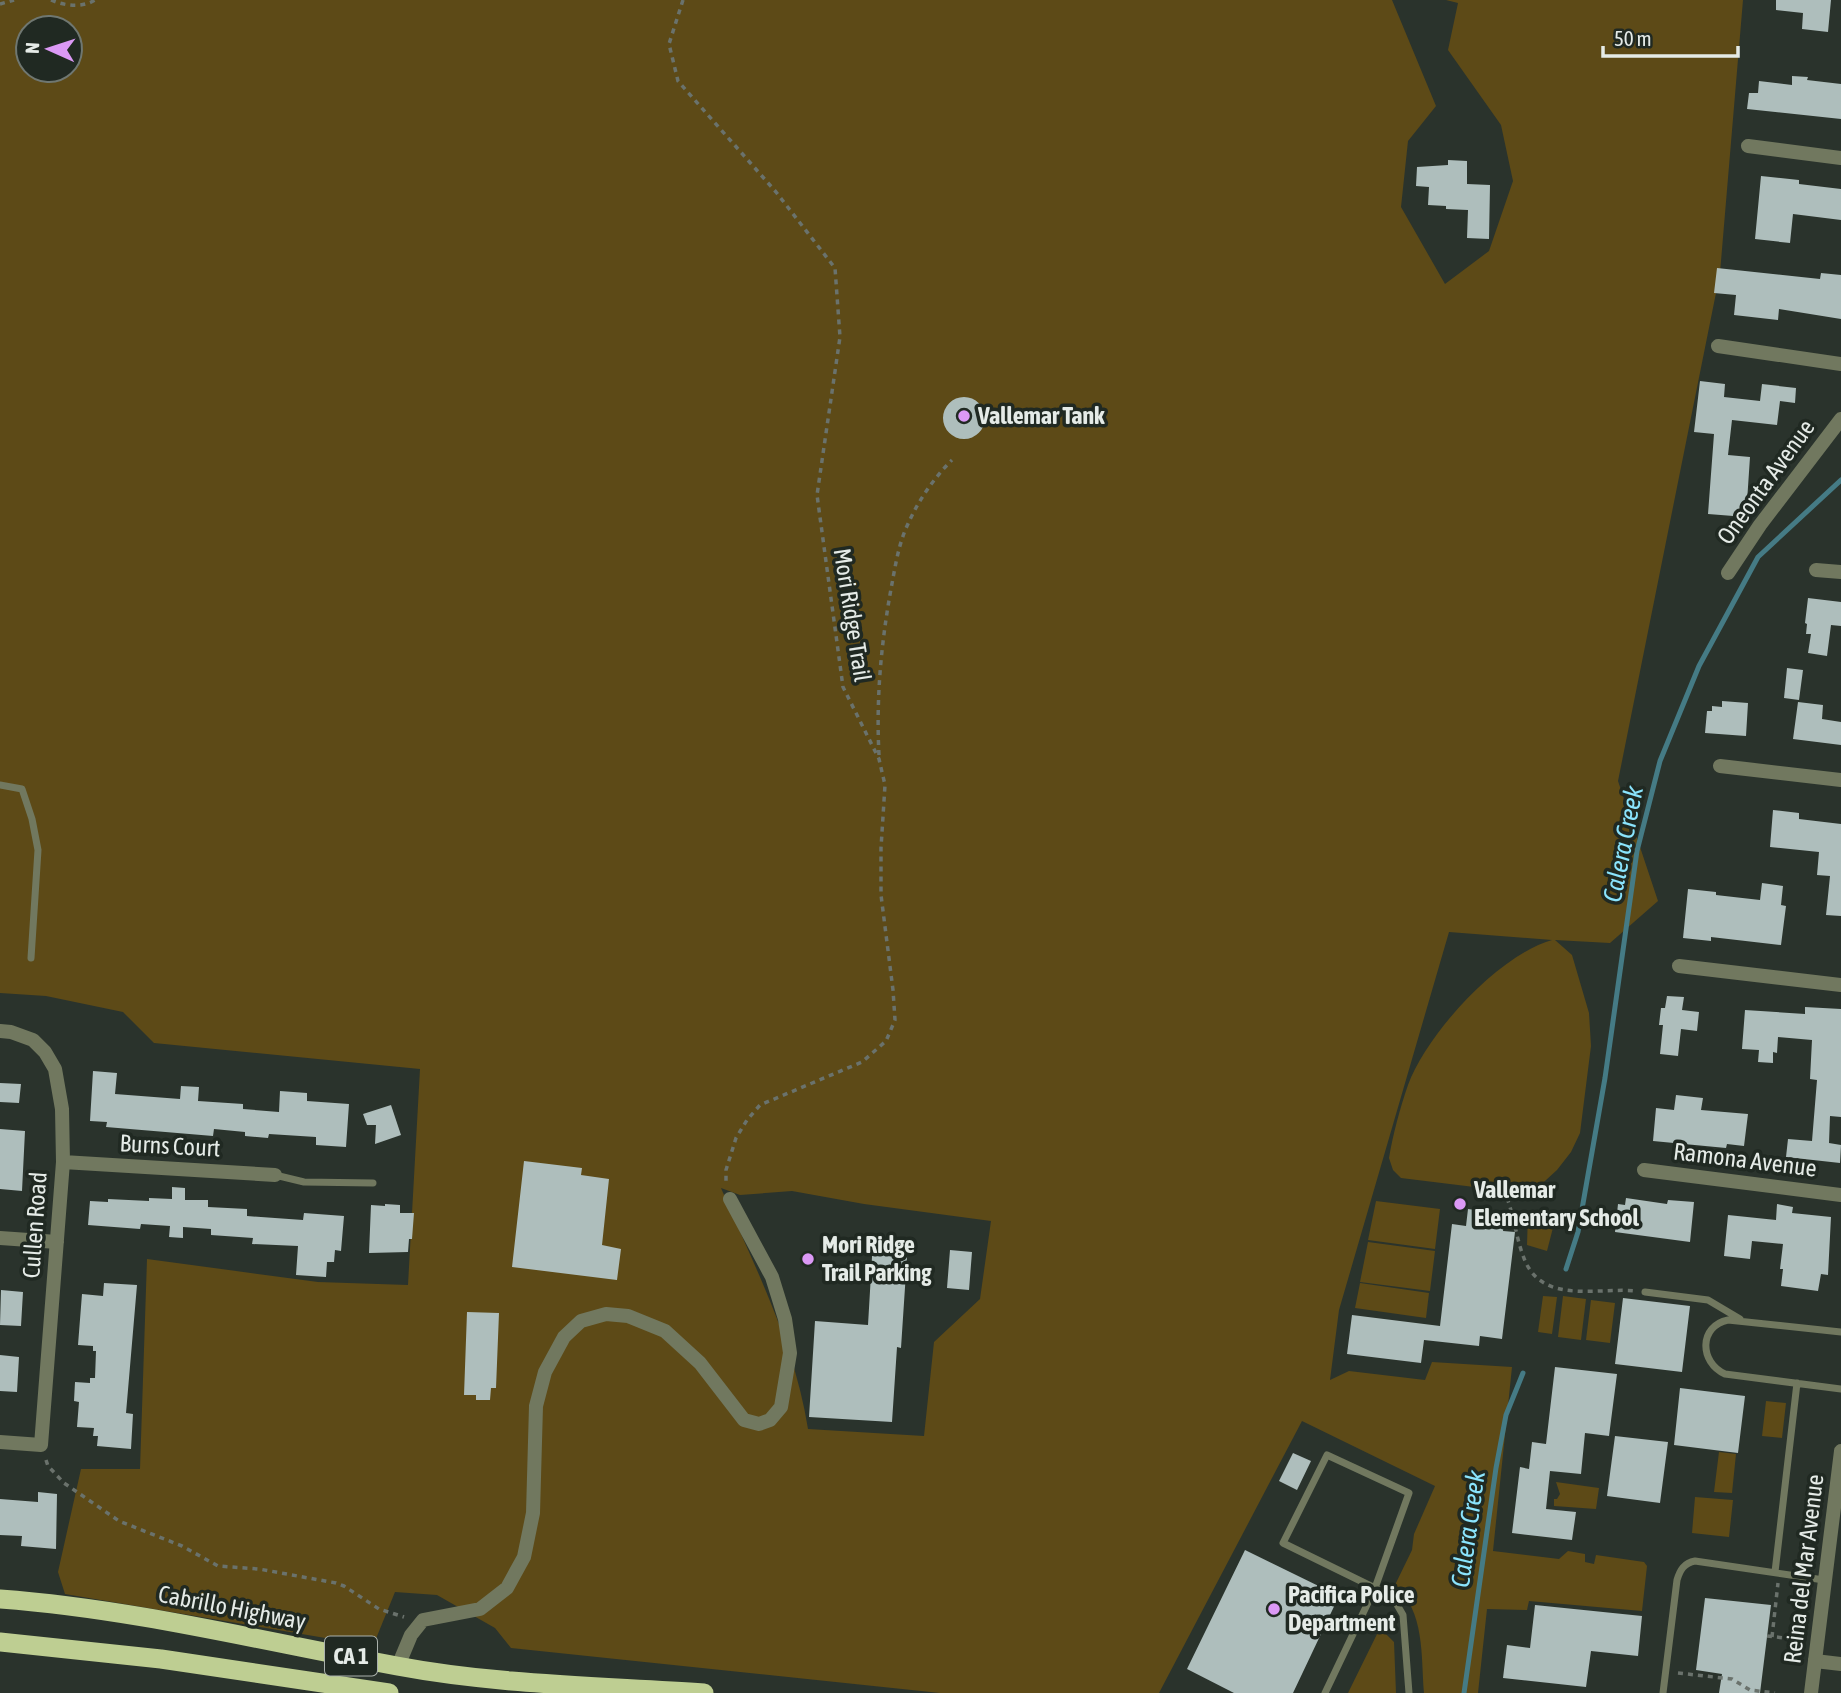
<svg xmlns="http://www.w3.org/2000/svg" width="1841" height="1693" font-family="'Asap Condensed',sans-serif">
<rect width="100%" height="100%" fill="#2a332c"/>
<path fill="#5d4a17" fill-rule="evenodd" d="M 0,0 L 1392,0 L 1436,106 L 1408,141 L 1401,207 L 1445,284 L 1489,251 L 1513,181 L 1501,125 L 1448,50 L 1458,3 L 1446,0 L 1743,0 L 1720,273 L 1618,781 L 1658,901 L 1610,943 L 1555,940 L 1572,955 L 1589,1013 L 1591,1046 L 1580,1133 L 1571,1152 L 1557,1170 L 1534,1191 L 1523,1193 L 1401,1178 L 1393,1170 L 1389,1158 C 1393,1134 1400,1108 1408,1085 C 1427,1033 1499,955 1552,940 L 1449,932 L 1339,1310 L 1330,1380 L 1349,1371 L 1425,1380 L 1432,1362 L 1512,1367 L 1493,1551 L 1559,1559 L 1568,1551 L 1585,1554 L 1585,1562 L 1594,1564 L 1596,1555 L 1644,1562 L 1647,1566 L 1642,1611 L 1529,1601 L 1527,1610 L 1487,1609 L 1478,1693 L 1424,1693 C 1421,1655 1425,1612 1395,1585 L 1412,1550 L 1414,1534 L 1435,1486 L 1302,1421 L 1159,1693 L 940,1693 L 511,1648 L 495,1628 L 437,1595 L 395,1592 L 373,1646 L 65,1594 L 58,1572 L 81,1469 L 140,1469 L 147,1259 L 318,1282 L 408,1285 L 420,1069 L 154,1043 L 123,1012 L 46,996 L 0,993 ZM 28,28 L 70,28 L 70,70 L 28,70 ZM 721,1188 L 740,1195 L 792,1191 L 864,1204 L 991,1221 L 980,1299 L 934,1342 L 924,1436 L 808,1429 C 795,1344 754,1266 721,1188 Z
M 1376,1201 L 1440,1209 L 1435,1249 L 1368,1240 Z
M 1533,1210 L 1556,1216 L 1547,1251 L 1527,1245 L 1528,1213 Z
M 1368,1242 L 1435,1251 L 1430,1291 L 1360,1282 Z
M 1360,1283 L 1429,1293 L 1426,1318 L 1355,1308 Z
M 1543,1296 L 1557,1297 L 1552,1334 L 1538,1332 Z
M 1563,1296 L 1586,1299 L 1581,1340 L 1558,1337 Z
M 1591,1300 L 1615,1303 L 1610,1343 L 1586,1340 Z
M 1766,1401 L 1786,1403 L 1782,1438 L 1762,1436 Z
M 1719,1452 L 1736,1454 L 1732,1493 L 1714,1492 Z
M 1556,1482 L 1599,1488 L 1596,1509 L 1554,1506 L 1554,1499 L 1557,1499 L 1560,1494 Z
M 1695,1497 L 1733,1500 L 1729,1537 L 1692,1533 Z
M 1380,1628 L 1394,1642 L 1396,1693 L 1348,1693 Z"/>
<g fill="none" stroke-linecap="round" stroke-linejoin="round">
<path stroke="#457b85" stroke-width="5" d="M 1566,1269 L 1578,1232 L 1605,1078 L 1637,851 L 1660,761 L 1699,666 L 1758,557 L 1841,480
M 1464,1693 L 1496,1468 L 1506,1415 L 1523,1373"/>
</g>
<path fill="#aebebc" d="M 1776,0 L 1831,0 L 1828,32 L 1802,29 L 1803,13 L 1776,10 Z
M 1792,76 L 1808,77 L 1807,80 L 1841,84 L 1841,119 L 1747,109 L 1749,93 L 1758,93 L 1759,81 L 1792,85 Z
M 1448,160 L 1467,161 L 1467,184 L 1490,185 L 1489,239 L 1467,238 L 1468,210 L 1446,209 L 1446,206 L 1428,205 L 1429,187 L 1416,186 L 1417,167 L 1448,165 Z
M 1761,176 L 1799,180 L 1799,184 L 1841,189 L 1841,220 L 1793,214 L 1790,243 L 1755,239 Z
M 1717,268 L 1820,279 L 1821,273 L 1841,275 L 1841,319 L 1779,309 L 1778,320 L 1734,315 L 1736,295 L 1714,293 Z
M 1700,381 L 1725,384 L 1724,397 L 1760,401 L 1762,384 L 1796,388 L 1795,403 L 1780,401 L 1777,425 L 1732,420 L 1728,455 L 1750,457 L 1746,517 L 1708,514 L 1714,434 L 1694,432 Z
M943 418a21 21 0 1 1 42 0a21 21 0 1 1-42 0Z
M 1808,598 L 1841,602 L 1841,626 L 1831,625 L 1827,656 L 1808,653 L 1811,634 L 1806,634 L 1807,624 L 1805,623 Z
M 1787,668 L 1803,670 L 1799,700 L 1784,698 Z
M 1722,701 L 1748,703 L 1746,736 L 1705,733 L 1707,711 L 1712,711 L 1712,706 L 1722,707 Z
M 1798,702 L 1823,705 L 1822,719 L 1841,722 L 1841,745 L 1793,739 Z
M 1773,810 L 1799,813 L 1799,819 L 1841,824 L 1841,916 L 1826,915 L 1830,876 L 1817,875 L 1819,852 L 1770,847 Z
M 1762,883 L 1783,886 L 1781,905 L 1786,906 L 1781,945 L 1711,937 L 1711,941 L 1683,938 L 1688,889 L 1716,892 L 1716,895 L 1760,900 Z
M 1667,996 L 1684,997 L 1682,1010 L 1699,1012 L 1697,1031 L 1681,1029 L 1678,1056 L 1660,1054 L 1663,1025 L 1659,1025 L 1661,1008 L 1665,1008 Z
M 1805,1007 L 1841,1009 L 1841,1117 L 1830,1116 L 1829,1143 L 1841,1145 L 1840,1163 L 1786,1157 L 1788,1139 L 1812,1141 L 1817,1080 L 1810,1079 L 1812,1040 L 1778,1037 L 1777,1053 L 1773,1052 L 1773,1063 L 1758,1062 L 1759,1050 L 1742,1049 L 1745,1010 L 1805,1014 Z
M 93,1071 L 117,1073 L 115,1094 L 180,1099 L 181,1086 L 199,1087 L 198,1101 L 243,1104 L 243,1109 L 279,1112 L 280,1091 L 307,1093 L 307,1101 L 349,1104 L 346,1147 L 316,1145 L 316,1137 L 269,1134 L 268,1138 L 245,1136 L 245,1132 L 214,1129 L 213,1136 L 106,1127 L 107,1122 L 90,1121 Z
M 0,1083 L 21,1084 L 19,1103 L 0,1102 Z
M 1676,1095 L 1703,1098 L 1701,1110 L 1748,1114 L 1744,1146 L 1727,1144 L 1726,1148 L 1653,1141 L 1656,1108 L 1674,1110 Z
M 391,1105 L 401,1135 L 375,1144 L 376,1125 L 367,1125 L 363,1114 Z
M 0,1129 L 25,1131 L 22,1191 L 0,1189 Z
M 524,1161 L 582,1168 L 581,1175 L 609,1179 L 602,1245 L 621,1249 L 617,1280 L 512,1267 Z
M 172,1187 L 185,1188 L 185,1200 L 208,1200 L 208,1207 L 247,1209 L 247,1216 L 303,1220 L 304,1213 L 344,1216 L 341,1251 L 335,1250 L 334,1262 L 327,1262 L 326,1277 L 296,1275 L 298,1246 L 252,1244 L 253,1238 L 211,1235 L 211,1229 L 183,1227 L 183,1238 L 169,1237 L 170,1226 L 141,1224 L 140,1229 L 88,1225 L 90,1201 L 108,1202 L 108,1199 L 149,1201 L 149,1198 L 172,1199 Z
M 1626,1198 L 1667,1204 L 1668,1200 L 1694,1202 L 1690,1242 L 1615,1232 L 1618,1204 L 1625,1205 Z
M 385,1204 L 400,1205 L 400,1213 L 414,1213 L 412,1239 L 409,1239 L 408,1252 L 369,1253 L 371,1205 L 385,1206 Z
M 1777,1204 L 1793,1207 L 1792,1213 L 1831,1217 L 1828,1275 L 1821,1274 L 1818,1291 L 1781,1286 L 1783,1269 L 1780,1269 L 1783,1244 L 1752,1241 L 1750,1259 L 1724,1256 L 1728,1215 L 1776,1220 Z
M 1468,1209 L 1505,1214 L 1503,1231 L 1515,1232 L 1502,1339 L 1480,1336 L 1479,1346 L 1424,1340 L 1421,1363 L 1347,1354 L 1352,1315 L 1440,1326 L 1452,1224 L 1466,1226 Z
M 873,1240 L 908,1242 L 901,1348 L 897,1347 L 892,1422 L 809,1417 L 815,1321 L 868,1325 Z
M 950,1250 L 972,1252 L 969,1290 L 947,1288 Z
M 104,1283 L 137,1285 L 126,1413 L 133,1414 L 131,1449 L 97,1446 L 98,1436 L 93,1436 L 94,1428 L 77,1427 L 79,1402 L 74,1401 L 75,1382 L 90,1383 L 90,1378 L 95,1378 L 96,1351 L 93,1351 L 93,1346 L 78,1345 L 82,1294 L 103,1296 Z
M 1,1290 L 23,1292 L 21,1326 L 0,1325 Z
M 1623,1298 L 1690,1306 L 1682,1372 L 1615,1364 Z
M 467,1312 L 499,1313 L 496,1388 L 491,1388 L 490,1400 L 476,1400 L 476,1395 L 464,1395 Z
M 0,1355 L 19,1357 L 17,1392 L 0,1391 Z
M 1555,1367 L 1617,1374 L 1609,1436 L 1585,1433 L 1581,1474 L 1550,1471 L 1546,1509 L 1576,1512 L 1572,1540 L 1512,1533 L 1520,1467 L 1529,1469 L 1532,1442 L 1546,1444 Z
M 1680,1388 L 1745,1396 L 1738,1453 L 1674,1445 Z
M 1615,1436 L 1668,1442 L 1660,1503 L 1607,1496 Z
M 1293,1453 L 1311,1461 L 1297,1490 L 1279,1481 Z
M 38,1492 L 57,1494 L 56,1549 L 21,1546 L 22,1536 L 0,1535 L 0,1499 L 38,1502 Z
M 1245,1550 L 1339,1596 L 1293,1693 L 1234,1693 L 1187,1669 Z
M 1705,1598 L 1771,1605 L 1760,1693 L 1719,1693 L 1722,1674 L 1696,1670 Z
M 1535,1605 L 1642,1616 L 1638,1656 L 1591,1651 L 1586,1687 L 1503,1678 L 1507,1645 L 1530,1648 Z"/>
<g fill="none" stroke-linecap="round" stroke-linejoin="round">
<path stroke="#6a726c" stroke-width="3.5" stroke-dasharray="5 5" stroke-linecap="butt" d="M 51,0 C 65,6 82,8 95,0
M 683,0 L 669,44 L 678,81 L 776,192 L 835,268 L 840,337 L 817,495 L 843,687 L 879,759 L 885,785 L 881,848 L 881,895 L 893,990 L 895,1020 L 886,1041 L 862,1062 L 760,1105 L 747,1120 L 736,1138 L 726,1170 L 726,1184
M 0,4 L 14,0
M 879,755 C 876,699 881,644 891,589 C 895,568 898,546 907,526 C 918,501 933,479 952,460
M 1507,1198 C 1515,1219 1517,1245 1527,1265 C 1548,1304 1601,1287 1636,1291
M 46,1460 L 48,1466 L 64,1483 L 119,1521 L 182,1546 L 218,1566 L 259,1569 L 336,1583 L 344,1586 L 379,1609 L 404,1617
M 1767,1636 L 1803,1640
M 1772,1637 L 1778,1583
M 1678,1673 L 1732,1679 L 1750,1690 L 1775,1693"/>
<path stroke="#71785f" stroke-width="7" d="M 0,785 L 22,789 L 32,819 L 38,850 L 31,958
M 275,1175 L 304,1182 L 373,1183
M 1645,1292 L 1708,1300 L 1740,1319
M 1841,1332 L 1728,1320 C 1699,1326 1699,1362 1725,1374 L 1841,1389
M 1327,1455 L 1409,1493 L 1375,1588 L 1283,1543 Z
M 1775,1572 L 1797,1383
M 1325,1693 L 1375,1588 L 1392,1596 L 1403,1615 L 1409,1693
M 1663,1693 L 1677,1580 C 1680,1570 1684,1563 1695,1561 L 1824,1580"/>
<path stroke="#71785f" stroke-width="14" d="M 1748,146 L 1841,158
M 1718,346 L 1841,364
M 1816,570 L 1841,572
M 1728,573 L 1760,525 L 1841,419
M 1720,766 L 1841,780
M 1679,966 L 1841,985
M 0,1031 L 11,1032 L 33,1040 L 45,1052 L 55,1069 L 62,1109 L 63,1162 L 41,1445 L 0,1442
M 63,1162 L 275,1175
M 1644,1170 L 1841,1195
M 0,1238 L 57,1242
M 1815,1661 L 1841,1664
M 398,1666 L 411,1635 L 423,1620 L 480,1609 L 507,1588 L 524,1557 L 533,1513 L 536,1406 L 545,1372 L 564,1337 L 581,1321 L 606,1314 L 628,1316 L 665,1331 L 700,1363 L 744,1420 L 759,1424 L 770,1420 L 781,1407 L 790,1353 L 785,1319 L 772,1277 L 730,1199"/>
<path stroke="#71785f" stroke-width="14" d="M 1811,1693 L 1841,1451"/>
<path stroke="#bece92" stroke-width="19" d="M 0,1599 C 135,1609 265,1642 397,1666 C 498,1685 602,1686 704,1693
M 0,1642 L 161,1659 L 389,1693"/>
</g>
<g fill="#db99f5" stroke="#202922" stroke-width="2.5">
<circle cx="964" cy="416" r="7"/>
<circle cx="1460" cy="1204" r="7"/>
<circle cx="808" cy="1259" r="7"/>
<circle cx="1274" cy="1609" r="7"/>
</g>
<g text-anchor="middle" stroke-width="7" stroke-linejoin="round" paint-order="stroke">
<rect fill="#202922" stroke="#aab1ac" stroke-width="2" x="325" y="1636.5" width="52" height="39" rx="5"/>
<g font-size="23" font-weight="bold" fill="#e5ebe7">
<text x="351" y="1664">CA 1</text>
</g>
<g font-size="24" font-weight="bold" fill="#e5ebe7" stroke="#202922" text-anchor="start">
<text x="978" y="424">Vallemar Tank</text>
<text x="1474" y="1198">Vallemar<tspan x="1474" dy="28">Elementary School</tspan></text>
<text x="822" y="1253">Mori Ridge<tspan x="822" dy="28">Trail Parking</tspan></text>
<text x="1288" y="1603">Pacifica Police<tspan x="1288" dy="28">Department</tspan></text>
</g>
<g font-size="24" fill="#e5ebe7" stroke="#202922">
<text transform="translate(1766 482) rotate(-54)" y="8">Oneonta Avenue</text>
<text transform="translate(852 615) rotate(81)" y="8">Mori Ridge Trail</text>
<text transform="translate(170 1146) rotate(3)" y="8">Burns Court</text>
<text transform="translate(1745 1160) rotate(7)" y="8">Ramona Avenue</text>
<text transform="translate(35 1225) rotate(-86)" y="8">Cullen Road</text>
<text transform="translate(1804 1569) rotate(-83)" y="8">Reina del Mar Avenue</text>
<text transform="translate(232 1608) rotate(11)" y="8">Cabrillo Highway</text>
</g>
<g font-size="26" font-style="italic" fill="#8ae4fd" stroke="#202922">
<text transform="translate(1623 844) rotate(-79)" y="9">Calera Creek</text>
<text transform="translate(1468 1529) rotate(-82)" y="9">Calera Creek</text>
</g>
</g>
<g transform="translate(49 49) rotate(273)"><circle r="33" fill="#202922" stroke="#6f7771" stroke-width="2"/>
<path d="M0-5L12 26L0 18L-12 26Z" fill="#db99f5"/>
<text y="-10" font-size="19" font-weight="bold" text-anchor="middle" fill="#e5ebe7">N</text>
</g>
<path d="M1603 46v10h135v-10" fill="none" stroke="#e5ebe7" stroke-width="3.5"/>
<text x="1614" y="46" font-size="21" fill="#e5ebe7" stroke="#202922" stroke-width="5" paint-order="stroke">50 m</text>
</svg>
